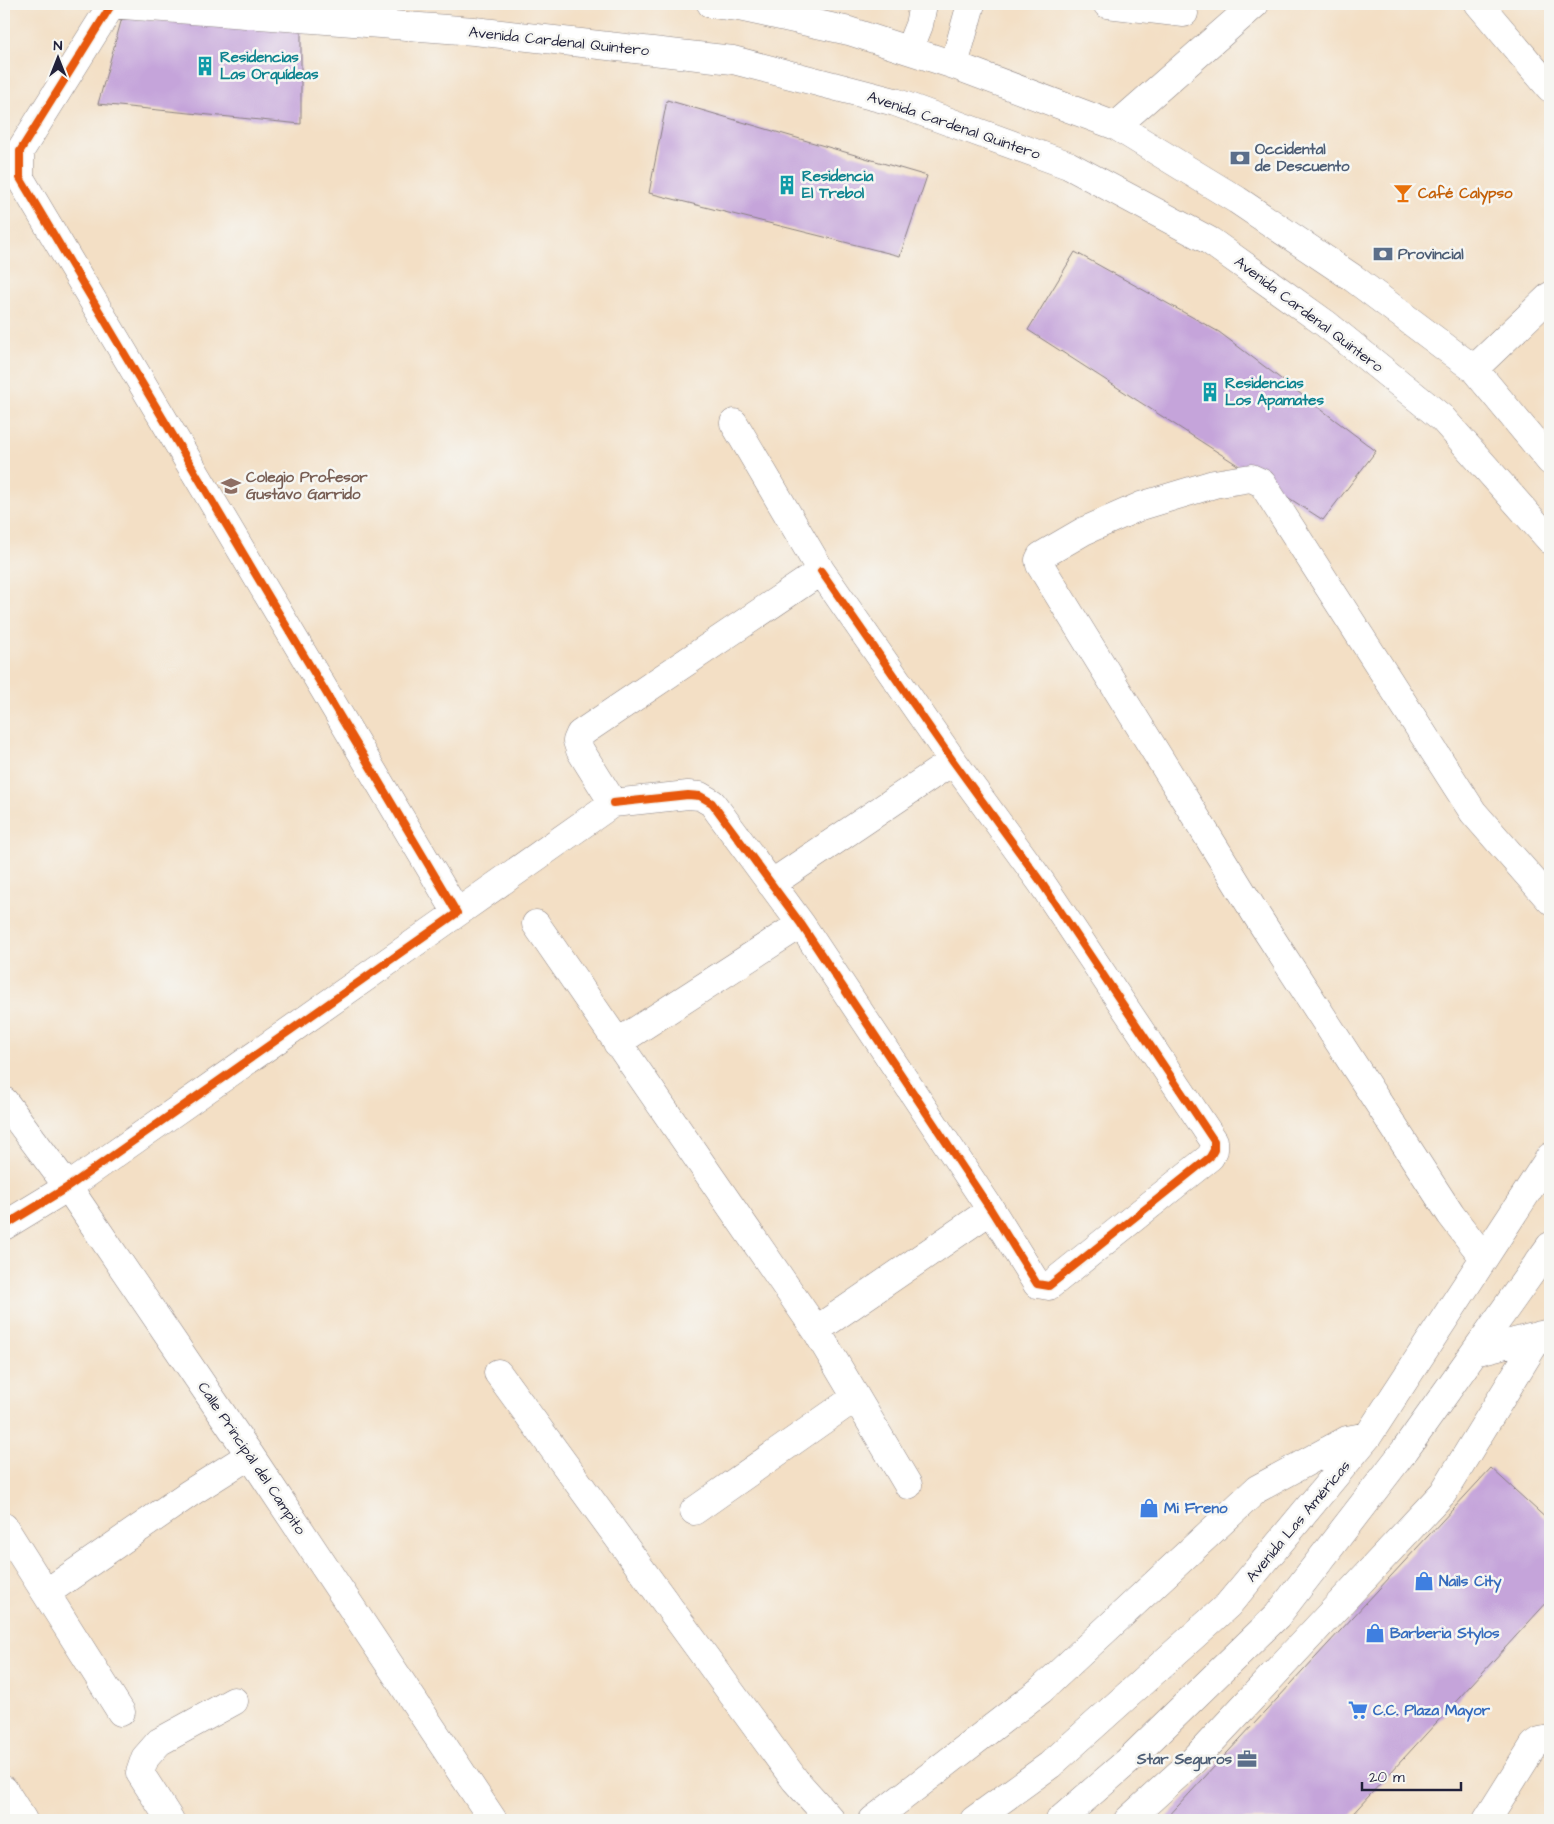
<svg xmlns="http://www.w3.org/2000/svg" width="1554" height="1824" font-family="'Architects Daughter',sans-serif">
<rect width="100%" height="100%" fill="#f6f6f2"/>
<filter id="ink" filterUnits="userSpaceOnUse"><feTurbulence type="fractalNoise" baseFrequency=".02" numOctaves="2"/><feDisplacementMap in="SourceGraphic" scale="10" xChannelSelector="R" yChannelSelector="G"/><feConvolveMatrix kernelMatrix="1 2 1 2 8 2 1 2 1" color-interpolation-filters="sRGB"/></filter>
<filter id="wash" filterUnits="userSpaceOnUse"><feTurbulence type="fractalNoise" baseFrequency=".0096" numOctaves="4" result="noise"/><feDisplacementMap in="SourceGraphic" scale="20" xChannelSelector="R" yChannelSelector="G"/><feGaussianBlur stdDeviation="1.12" result="paint"/><feColorMatrix in="noise" values="0 0 0 0 0 0 0 0 0 0 0 0 0 0 0 0 0 1.4 0 .05"/><feComposite in="paint" operator="in"/></filter>
<g filter="url(#wash)">
<rect width="100%" height="100%" fill="#f3dfc5"/>
<g id="blocks">
<path fill="#c5a4da" d="M 122,18 L 301,28 L 301,124 L 98,104 Z
M 667,100 L 927,176 L 900,256 L 649,193 Z
M 1075,252 L 1219,332 L 1376,451 L 1323,520 L 1028,330 Z
M 1491,1468 L 1550,1522 L 1550,1599 L 1347,1820 L 1165,1820 Z"/>
</g>
</g>
<g filter="url(#ink)">
<use href="#blocks" fill-opacity="0" stroke="#8a8080" stroke-width="1"/>
<g fill="none" stroke-linecap="round" stroke-linejoin="round">
<defs>
<path id="minor" d="M 109,4 L 474,31 L 733,60 L 895,102 L 1068,165 L 1210,241 L 1326,324 L 1442,418 L 1550,540
M 711,4 L 739,7 L 849,31 L 954,65 L 1116,126 L 1237,200 L 1353,278 L 1474,369 L 1550,461
M 1107,4 L 1184,13
M 1479,4 L 1550,88
M 909,50 L 919,25 L 923,4
M 954,65 L 971,4
M 1116,126 L 1255,4
M 1474,369 L 1550,296
M 613,803 L 688,795 L 700,796 L 712,803 L 801,924 L 991,1210 L 1037,1284 L 1049,1286 L 1210,1157 L 1214,1150 L 1214,1141 L 1041,882 L 953,761 L 821,571
M 771,884 L 953,761
M 457,913 L 613,803 L 580,750 L 577,741 L 580,734 L 821,571 L 734,423
M 536,924 L 816,1330 L 908,1485
M 617,1043 L 801,924
M 4,1101 L 68,1187 L 250,1455 L 493,1820
M 4,1226 L 68,1187 L 457,913 L 20,178 L 20,151 L 112,4
M 1484,1258 L 1451,1215 L 1257,916 L 1040,565 L 1039,560 L 1041,556 L 1084,531 L 1141,506 L 1214,484 L 1251,478 L 1262,483 L 1473,812 L 1550,900
M 816,1330 L 991,1210
M 1475,1352 L 1549,1333
M 498,1373 L 795,1780 L 831,1820
M 694,1511 L 856,1397
M 4,1527 L 121,1712
M 46,1593 L 190,1493 L 250,1455
M 4,1790 L 23,1820
M 170,1820 L 140,1773 L 145,1758 L 159,1742 L 234,1701
M 873,1820 L 1041,1690 L 1257,1489 L 1347,1440 L 1368,1436
M 974,1820 L 1050,1765 L 1228,1605 L 1368,1436 L 1550,1157
M 1060,1820 L 1128,1761 L 1277,1616 L 1405,1450 L 1550,1246
M 1128,1820 L 1193,1761 L 1443,1493 L 1540,1335
M 1487,1820 L 1534,1745 L 1540,1741 L 1550,1739"/>
</defs>
<use href="#minor" stroke="#8a8080" stroke-width="29"/>
<use href="#minor" stroke="#fff" stroke-width="28"/>
<defs>
<path id="cycleway" d="M 613,803 L 688,795 L 700,796 L 712,803 L 801,924 L 991,1210 L 1037,1284 L 1049,1286 L 1210,1157 L 1214,1150 L 1214,1141 L 1041,882 L 953,761 L 821,571
M 4,1226 L 68,1187 L 457,913 L 20,178 L 20,151 L 112,4"/>
</defs>
<use href="#cycleway" stroke="#f6f6f2" stroke-width="11"/>
<use href="#cycleway" stroke="#e8590c" stroke-width="8"/>
</g>
</g>
<defs>
<symbol id="building-bare" viewBox="-9 -9 18 18"><path d="M-4-6H4V6H1V3H-1V6H-4ZM-2.5-4.3h1.7v1.8h-1.7ZM.8-4.3h1.7v1.8H.8ZM-2.5-1h1.7V.8h-1.7ZM.8-1h1.7V.8H.8Z" fill="#0f9aa8" stroke="#f6f6f2" stroke-width="2.5" paint-order="stroke"/></symbol>
<symbol id="bank-bare" viewBox="-9 -9 18 18"><path d="M-6-4H6V4H-6ZM0-2.3a2.3 2.3 0 1 0 0 4.6a2.3 2.3 0 1 0 0-4.6Z" fill="#5c6f8a" stroke="#f6f6f2" stroke-width="2.5" paint-order="stroke"/></symbol>
<symbol id="bar-bare" viewBox="-9 -9 18 18"><path d="M-6-5H6L.8 .8V4.5H3.5V6h-7V4.5H-.8V.8Z" fill="#e8710a" stroke="#f6f6f2" stroke-width="2.5" paint-order="stroke"/></symbol>
<symbol id="school-bare" viewBox="-9 -9 18 18"><path d="M0-5L7-2L0 1L-7-2ZM-4 1L0 2.5L4 1V4Q0 6-4 4Z" fill="#8d6e63" stroke="#f6f6f2" stroke-width="2.5" paint-order="stroke"/></symbol>
<symbol id="shop-bare" viewBox="-9 -9 18 18"><path d="M-5-2.5h2.3a2.7 3.5 0 0 1 5.4 0H5L5.5 6h-11ZM-1.5-2.5h3a1.5 2.3 0 0 0-3 0Z" fill="#3f7fe0" stroke="#f6f6f2" stroke-width="2.5" paint-order="stroke"/></symbol>
<symbol id="supermarket-bare" viewBox="-9 -9 18 18"><path d="M-6-5.5h2.5l.6 2H6L4.5 2H-2.5L-4.4-4H-6ZM-1.5 3.2a1.3 1.3 0 1 0 .1 0ZM3 3.2a1.3 1.3 0 1 0 .1 0Z" fill="#3f7fe0" stroke="#f6f6f2" stroke-width="2.5" paint-order="stroke"/></symbol>
<symbol id="office-bare" viewBox="-9 -9 18 18"><path d="M-6-3h4V-5.5h4V-3h4V5H-6ZM-1-4.5V-3h2v-1.5ZM-6 0V1H6V0Z" fill="#5c6f8a" stroke="#f6f6f2" stroke-width="2.5" paint-order="stroke"/></symbol>
</defs>
<g fill-rule="evenodd">
<use href="#building-bare" x="191" y="52" width="28" height="28"/>
<use href="#bank-bare" x="1226" y="144" width="28" height="28"/>
<use href="#building-bare" x="773" y="171" width="28" height="28"/>
<use href="#bar-bare" x="1389" y="179" width="28" height="28"/>
<use href="#bank-bare" x="1369" y="240" width="28" height="28"/>
<use href="#building-bare" x="1196" y="378" width="28" height="28"/>
<use href="#school-bare" x="217" y="472" width="28" height="28"/>
<use href="#shop-bare" x="1135" y="1494" width="28" height="28"/>
<use href="#shop-bare" x="1410" y="1567" width="28" height="28"/>
<use href="#shop-bare" x="1361" y="1619" width="28" height="28"/>
<use href="#supermarket-bare" x="1344" y="1696" width="28" height="28"/>
<use href="#office-bare" x="1233" y="1745" width="28" height="28"/>
</g>
<g text-anchor="middle" stroke-width="5" stroke-linejoin="round" paint-order="stroke">
<g font-size="15" fill="#22223b" stroke="#f6f6f2">
<text transform="translate(559 41) rotate(6)" y="5">Avenida Cardenal Quintero</text>
<text transform="translate(954 125) rotate(19)" y="5">Avenida Cardenal Quintero</text>
<text transform="translate(1309 314) rotate(37)" y="5">Avenida Cardenal Quintero</text>
<text transform="translate(252 1458) rotate(56)" y="5">Calle Principál del Campito</text>
<text transform="translate(1298 1521) rotate(-50)" y="5">Avenida Las Américas</text>
</g>
<g font-size="15" font-weight="bold" fill="#0d838f" stroke="#f6f6f2" text-anchor="start">
<text x="220" y="62">Residencias<tspan x="220" dy="17">Las Orquídeas</tspan></text>
<text x="802" y="181">Residencia<tspan x="802" dy="17">El Trebol</tspan></text>
<text x="1225" y="388">Residencias<tspan x="1225" dy="17">Los Apamates</tspan></text>
</g>
<g font-size="15" font-weight="bold" fill="#4e5e75" stroke="#f6f6f2" text-anchor="start">
<text x="1255" y="154">Occidental<tspan x="1255" dy="17">de Descuento</tspan></text>
<text x="1398" y="259">Provincial</text>
<text x="1232" y="1764" text-anchor="end">Star Seguros</text>
</g>
<g font-size="15" font-weight="bold" fill="#c56008" stroke="#f6f6f2" text-anchor="start">
<text x="1418" y="198">Café Calypso</text>
</g>
<g font-size="15" font-weight="bold" fill="#785e54" stroke="#f6f6f2" text-anchor="start">
<text x="246" y="482">Colegio Profesor<tspan x="246" dy="17">Gustavo Garrido</tspan></text>
</g>
<g font-size="15" font-weight="bold" fill="#366cbe" stroke="#f6f6f2" text-anchor="start">
<text x="1164" y="1513">Mi Freno</text>
<text x="1439" y="1586">Nails City</text>
<text x="1390" y="1638">Barberia Stylos</text>
<text x="1373" y="1715">C.C. Plaza Mayor</text>
</g>
</g>
<rect width="1554" height="1824" fill="none" stroke="#f6f6f2" stroke-width="20"/>
<g transform="translate(58 58)" stroke="#f6f6f2" stroke-width="4" paint-order="stroke">
<path d="M0-4L9 19L0 12L-9 19Z" fill="#22223b"/>
<text y="-8" font-size="14" font-weight="bold" text-anchor="middle" fill="#22223b">N</text>
</g>
<path d="M1362 1782v8h99v-8" fill="none" stroke="#22223b" stroke-width="2.5"/>
<text x="1369" y="1782" font-size="15" fill="#22223b" stroke="#f6f6f2" stroke-width="4" paint-order="stroke">20 m</text>
</svg>
